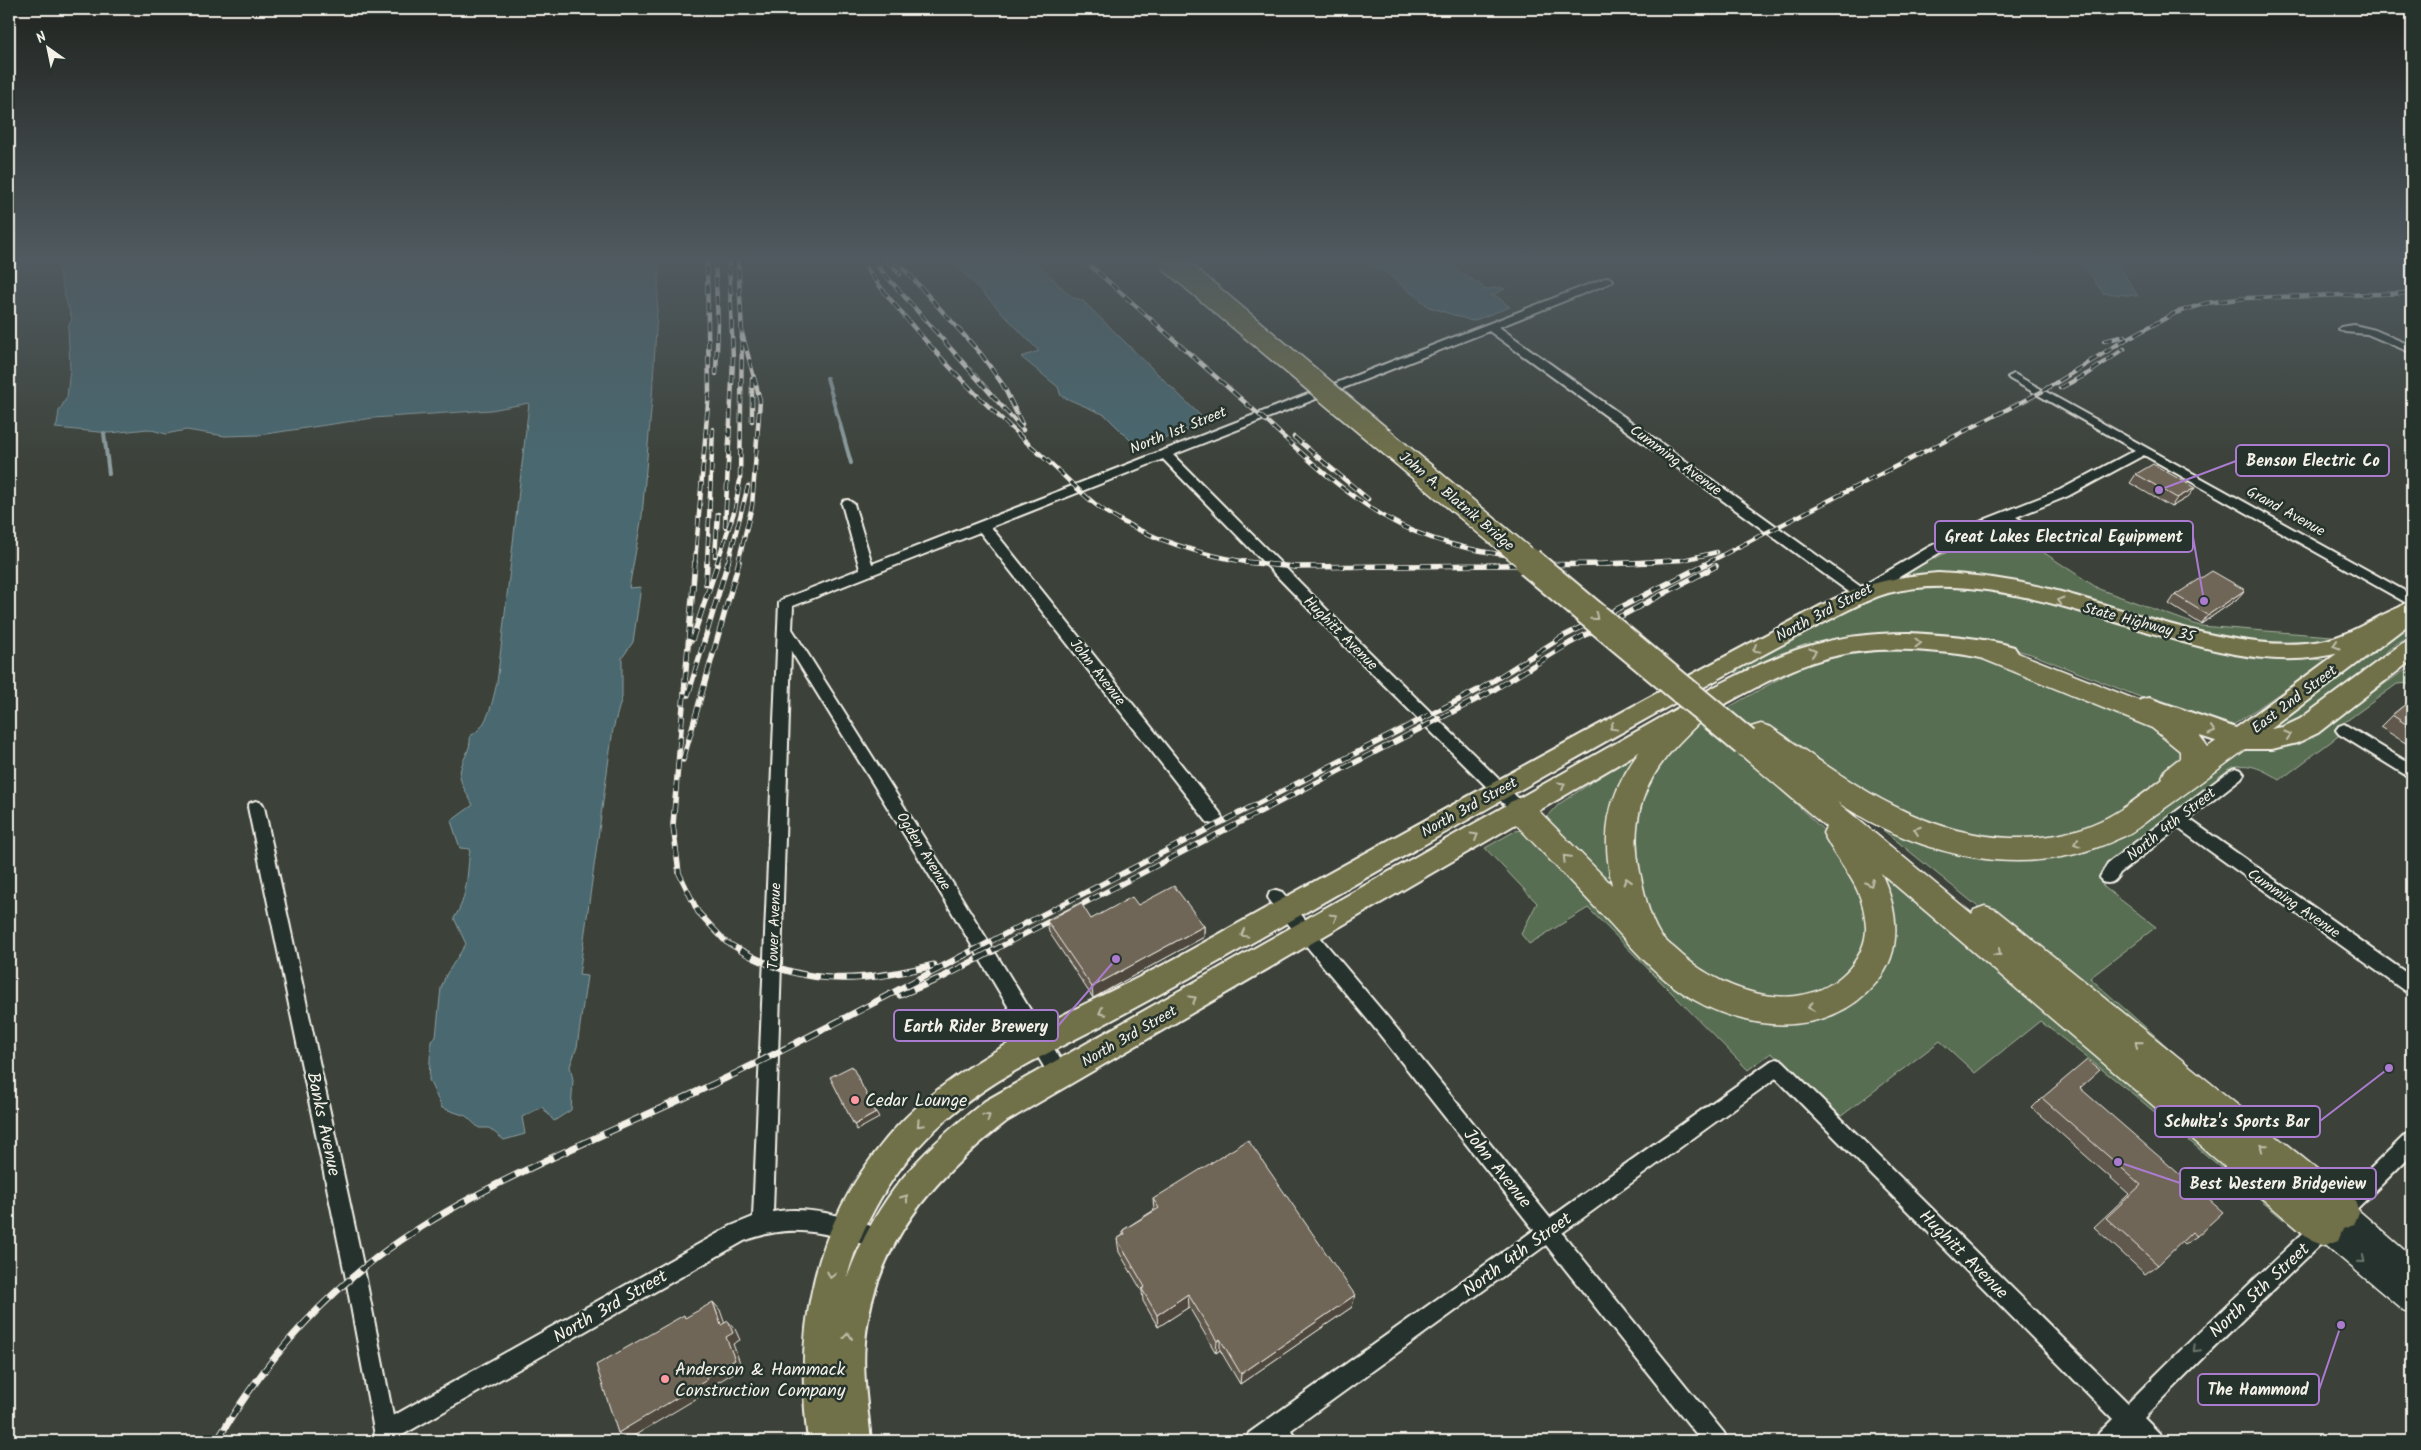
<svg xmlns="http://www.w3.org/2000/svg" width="2421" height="1450" font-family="Kalam,sans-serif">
<rect width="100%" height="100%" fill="#3c423a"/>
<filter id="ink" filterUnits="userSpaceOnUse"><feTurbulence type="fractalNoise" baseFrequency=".02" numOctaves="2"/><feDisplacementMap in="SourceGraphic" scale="10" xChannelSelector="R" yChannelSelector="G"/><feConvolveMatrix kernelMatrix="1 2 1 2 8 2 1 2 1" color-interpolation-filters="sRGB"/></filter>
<g filter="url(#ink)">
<path fill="#596e52" stroke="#a6b09d" d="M 2002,525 L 2099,589 L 2200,626 L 2345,637 L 2314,644 L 2265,646 L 1924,575 L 1897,577 Z
M 1951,587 L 1983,589 L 2020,595 L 2187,643 L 2246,656 L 2328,660 L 2229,728 L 2178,712 L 2031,654 L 2001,646 L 1904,633 L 1854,635 L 1804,645 L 1779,654 L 1741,674 L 1731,671 L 1866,601 L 1906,589 Z
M 2412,620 L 2412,632 L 2388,650 L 2378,664 L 2304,719 L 2275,731 L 2264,726 Z
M 1921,650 L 1956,653 L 2011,665 L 2181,741 L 2182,764 L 2105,820 L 2075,834 L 1992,842 L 1774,783 L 1835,841 L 1869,910 L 1866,949 L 1837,987 L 1782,1001 L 1721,987 L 1657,937 L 1632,864 L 1642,786 L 1688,730 L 1800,667 L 1836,656 L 1867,652 Z
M 2405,670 L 2412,675 L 2412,683 L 2397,684 L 2345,722 L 2341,734 L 2280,780 C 2265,771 2251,762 2233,767 L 2107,866 L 2099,876 L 2104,887 L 2156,927 L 2090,978 L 2188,1065 L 2331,1181 L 2103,1008 L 1846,800 L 2050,857 L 2241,743 L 2322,727 Z
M 1648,745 L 1646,754 L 1626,903 L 1548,824 L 1547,817 L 1559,804 Z
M 1523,830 L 1681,980 L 1837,1012 L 1860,1000 L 1868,992 L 1882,975 L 1889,958 L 1870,861 L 2277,1210 L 2284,1220 L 2127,1089 L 2040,1021 L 1975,1073 L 1940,1041 L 1840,1117 L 1797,1073 L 1771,1053 L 1748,1070 L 1588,908 L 1529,944 L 1521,934 L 1537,903 L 1485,848 L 1515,831 Z"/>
<path fill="#4a6770" stroke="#8e9ea0" d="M 56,260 L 660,260 L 652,399 L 642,516 L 629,588 L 641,587 L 633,642 L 622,658 L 622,697 L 613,729 L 579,975 L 587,976 L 577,1047 L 570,1066 L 573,1080 L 571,1110 L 554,1121 L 542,1107 L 522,1117 L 525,1134 L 504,1140 L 489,1128 L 479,1128 L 466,1116 L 442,1108 L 429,1080 L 431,1041 L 436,1037 L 441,988 L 446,975 L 466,944 L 454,918 C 468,898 467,873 470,849 L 460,848 L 451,821 L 473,805 C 469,797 460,784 460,775 C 460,761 472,750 470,736 C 489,726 492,702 497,683 L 529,403 L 491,410 L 373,418 L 259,435 L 225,436 L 186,430 L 166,434 L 148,429 L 110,433 L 55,428 L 57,425 L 59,411 L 67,397 L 70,369 L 68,327 L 72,319 C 65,300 61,279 56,260 Z
M 951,260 L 1033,260 L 1073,298 L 1082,300 L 1207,422 L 1139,449 L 1105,415 L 1061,396 L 1058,387 L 1021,357 L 1039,351 Z
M 1366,260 L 1443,260 L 1482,286 L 1484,290 L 1499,287 L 1505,289 L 1490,296 L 1496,296 L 1510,307 L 1472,321 L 1429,307 L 1384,271 Z
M 2081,260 L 2115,260 L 2138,296 L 2103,293 Z"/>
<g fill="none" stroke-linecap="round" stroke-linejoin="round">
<path stroke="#8e9ea0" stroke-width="4" d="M 827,378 L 851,463
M 104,433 L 109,474"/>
<defs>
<path id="minor" d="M 1608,277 L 1613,280 L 1612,282 L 1499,327 L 1861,587 L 1929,547 L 1986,519 L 2060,490 L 2135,450 L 2010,379 L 2008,377 L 2014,374 L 2412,595 L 2412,606 L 2144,455 L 2068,496 L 2016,517 L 2043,535 L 2045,538 L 2043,541 L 2033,541 L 2004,522 L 1939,553 L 1866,597 L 1856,597 L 1489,331 L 1173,455 L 1350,633 L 1526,806 L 1528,810 L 1526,814 L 1520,816 L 1514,814 L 1340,641 L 1163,459 L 991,527 L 1220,813 L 1222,818 L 1220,823 L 1214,824 L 1208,823 L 980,532 L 793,606 L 792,629 L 958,892 L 1067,1070 L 1069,1076 L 1067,1082 L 1060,1085 L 1053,1082 L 946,902 L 791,651 L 773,1212 C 810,1205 852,1218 886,1232 L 889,1239 L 886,1246 L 879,1249 C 829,1234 795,1221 744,1241 L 397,1438 L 398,1441 L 376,1441 L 345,1274 L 248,807 L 250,803 L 256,801 L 262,803 L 264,807 L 365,1274 L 393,1416 L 731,1226 L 753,1217 L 779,603 L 781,600 L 860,569 L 842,504 L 843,501 L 848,500 L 854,504 L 872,564 Z
M 2354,325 L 2375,330 L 2412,346 L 2412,353 L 2367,334 L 2345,332 L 2339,329 L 2341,327 Z
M 2344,724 L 2412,765 L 2412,779 L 2339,734 L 2336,730 L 2339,726 Z
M 2236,768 L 2241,770 L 2244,774 L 2241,778 L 2189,819 L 2412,977 L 2412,995 L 2406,992 L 2178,828 L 2120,873 C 2115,881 2112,885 2102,882 L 2100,877 L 2108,863 L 2231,770 Z
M 1276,890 L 1282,892 L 1389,1019 L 1550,1218 L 1771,1061 L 1777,1059 L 1783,1061 L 2128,1403 C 2218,1311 2314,1225 2405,1135 L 2412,1132 L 2412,1154 C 2324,1243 2231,1328 2144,1418 L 2159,1433 L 2162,1441 L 2136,1441 L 2129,1434 L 2122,1441 L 2096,1441 L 2099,1433 L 2113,1419 L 1776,1078 L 1562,1233 L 1724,1433 L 1727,1441 L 1702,1441 L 1546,1245 L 1291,1430 L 1297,1441 L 1246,1441 L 1249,1433 L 1534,1230 L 1377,1031 L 1270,902 L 1268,897 L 1270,892 Z"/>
<path id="tertiary" d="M 2341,1200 L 2350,1203 L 2412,1257 L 2412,1314 L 2403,1310 L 2316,1237 L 2313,1228 L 2316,1219 L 2325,1216 L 2331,1218 L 2329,1212 L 2332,1203 Z"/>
<path id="primary" d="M 1938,573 C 1980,575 2021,581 2061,592 C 2139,613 2241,655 2321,641 C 2354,635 2380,612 2412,603 L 2412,620 C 2382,635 2352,653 2318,657 C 2279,663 2239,656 2202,647 C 2107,624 1986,568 1888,593 C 1874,597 1860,604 1846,611 C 1638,719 1436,839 1232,954 C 1188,979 1142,1004 1097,1028 C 1048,1053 996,1077 954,1113 C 901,1156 863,1216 846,1281 C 876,1198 917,1154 985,1101 L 1678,708 L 1686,705 L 1694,708 L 1698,714 L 1694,720 L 1007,1121 C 933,1179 874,1244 865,1342 C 862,1376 868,1408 871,1441 L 808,1441 C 794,1328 812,1228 887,1138 C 958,1053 1082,1010 1178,957 C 1391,839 1604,720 1820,606 C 1862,584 1891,577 1938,573 Z"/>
<path id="trunk" d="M 2412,602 L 2412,622 L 2271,729 L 2283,727 L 2300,719 L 2404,642 L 2412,639 L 2412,660 L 2318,733 L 2297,743 L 2272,749 L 2240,749 L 2172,727 L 2140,714 L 2137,707 L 2140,700 L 2149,698 L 2236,728 L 2404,604 Z
M 1909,633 C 1944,635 1981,637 2014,647 L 2018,653 L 2014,659 C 1998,664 1976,656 1959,654 C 1943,652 1928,651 1913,650 C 1826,645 1780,674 1707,714 L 1698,716 L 1689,714 L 1686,707 L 1689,700 C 1770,658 1815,633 1909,633 Z"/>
<path id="motorway" d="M 1985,640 L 2172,714 L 2196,731 L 2208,747 C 2221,738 2232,726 2250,732 L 2254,739 L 2250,746 C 2218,769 2187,793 2155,815 C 2144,823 2133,833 2120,838 C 2026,883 1921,857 1837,802 L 1972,914 L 1974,910 L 1985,906 L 1996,910 L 2354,1199 L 2359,1212 L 2354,1225 L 2343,1229 L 2338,1241 L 2325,1246 L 2312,1241 L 1881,873 C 1898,909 1904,951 1876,983 C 1827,1041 1742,1032 1683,993 C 1654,974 1632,947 1609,922 C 1576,887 1543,853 1510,818 L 1505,810 L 1510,802 L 1520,798 L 1530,802 L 1612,885 C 1607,862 1605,839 1609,816 C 1617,776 1644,742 1672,716 C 1677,711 1683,703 1689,700 C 1696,696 1701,698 1708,700 L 1712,707 L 1708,714 C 1688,734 1667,752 1653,777 C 1636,806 1633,840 1640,872 C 1644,892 1649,917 1659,933 C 1664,941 1675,948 1681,954 C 1725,993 1803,1019 1849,969 C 1859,957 1866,944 1866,928 C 1864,884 1841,869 1823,833 L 1826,827 L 1735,750 L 1731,742 L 1735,734 L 1748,732 L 1751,727 L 1761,724 L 1771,727 C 1845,778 1917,835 2011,838 C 2042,839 2072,834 2100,821 C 2122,811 2143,794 2163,779 L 2162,777 L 2166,769 L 2180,758 L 2180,751 L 2152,728 L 1976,656 L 1972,649 L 1976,642 Z"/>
</defs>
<use href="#minor" stroke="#f4f1e8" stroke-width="4"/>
<use href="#tertiary" stroke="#f4f1e8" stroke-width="3"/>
<use href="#primary" stroke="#f4f1e8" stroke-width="4"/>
<use href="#trunk" stroke="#f4f1e8" stroke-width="4"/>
<use href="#motorway" stroke="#f4f1e8" stroke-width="3"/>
<use href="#minor" fill="#26332d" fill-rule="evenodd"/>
<use href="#tertiary" fill="#26332d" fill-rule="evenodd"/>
<use href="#primary" fill="#70704a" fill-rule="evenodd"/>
<use href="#trunk" fill="#70704a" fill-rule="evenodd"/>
<use href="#motorway" fill="#70704a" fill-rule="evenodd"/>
<defs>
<path id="rail-far2" d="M 715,260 L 718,324 L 716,374
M 860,260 C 915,335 979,401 1049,462 C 1068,479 1085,498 1106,512 C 1149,539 1203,556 1253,563
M 872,260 L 1023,430
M 886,260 L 900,274
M 896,260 L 981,354 L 1003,385 L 1022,424
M 1084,260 C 1144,313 1203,366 1263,418 C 1306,457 1348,499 1400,525 C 1443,546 1490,554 1536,559
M 2104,341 L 2125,336
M 752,379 L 752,421
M 2060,388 L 2089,373 L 2124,349
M 1294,437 L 1368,499
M 725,527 L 733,359 L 729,260
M 715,556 L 718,514
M 695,563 L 709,391 L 707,260
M 707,563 L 713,429
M 717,563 L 735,509 L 740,480 L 742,333 L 738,260
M 728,563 L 748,486
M 738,563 L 752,506 L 760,400 L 742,333
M 1627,563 L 1683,560 L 1717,552
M 1707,563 L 2041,392 L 2125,340 L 2175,313 L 2207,303 L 2246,298 L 2412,293"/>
<path id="rail-far1" d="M 695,562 L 673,825 L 679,873 L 698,912 L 726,942 L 742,951
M 1245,562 L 1295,567 L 1610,564
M 1603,564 L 1652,562
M 706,584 L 707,562
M 692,640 L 718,562
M 688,695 L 728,562
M 683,760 L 739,562
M 972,951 L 1482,688 L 1562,637 L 1710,562
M 992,951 L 1487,694 L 1570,643 L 1716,566"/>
<path id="rail" d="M 740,950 C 804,988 865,982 934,965
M 900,995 L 943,977 L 995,950
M 217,1441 C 259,1370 311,1308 376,1258 C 470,1187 597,1139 703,1089 C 795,1046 884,997 974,950"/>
</defs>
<use href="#rail-far2" stroke="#f4f1e8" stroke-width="4.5"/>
<use href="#rail-far1" stroke="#f4f1e8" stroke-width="5.5"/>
<use href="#rail" stroke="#f4f1e8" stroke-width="7"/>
<use href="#rail-far2" stroke="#26332d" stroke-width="3" stroke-dasharray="9" stroke-linecap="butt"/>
<use href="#rail-far1" stroke="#26332d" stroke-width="4" stroke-dasharray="11" stroke-linecap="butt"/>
<use href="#rail" stroke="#26332d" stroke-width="5" stroke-dasharray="14" stroke-linecap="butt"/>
<defs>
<path id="motorway-bridge-far1" d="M 1169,260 L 1531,563"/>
<path id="motorway-bridge" d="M 1529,562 L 1745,742"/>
</defs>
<use href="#motorway-bridge-far1" stroke="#f4f1e8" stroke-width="25" stroke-linecap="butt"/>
<use href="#motorway-bridge" stroke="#f4f1e8" stroke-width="32" stroke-linecap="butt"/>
<use href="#motorway-bridge-far1" stroke="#70704a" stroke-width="22"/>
<use href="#motorway-bridge" stroke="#70704a" stroke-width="28"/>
</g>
<path fill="#60584d" stroke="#f4f1e8" d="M 2136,474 L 2188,497 L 2171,507 L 2130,483 Z
M 2175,595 L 2237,599 L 2201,624 L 2169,604 Z
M 2412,699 L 2412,747 L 2380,727 L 2392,715 Z
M 1138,905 L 1204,926 L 1204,937 L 1093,998 L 1049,932 L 1047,921 L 1091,919 Z
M 2080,1088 L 2197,1236 L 2184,1245 L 2181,1242 L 2158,1265 L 2145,1274 L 2094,1227 L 2129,1194 L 2032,1108 L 2042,1098 Z
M 1153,1199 L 1352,1307 L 1240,1384 L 1220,1350 L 1216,1353 L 1189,1307 L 1158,1327 L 1143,1301 L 1142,1291 L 1119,1252 L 1117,1239 L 1123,1235 L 1123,1230 L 1154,1210 Z"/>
<path fill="#4e473e" stroke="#f4f1e8" d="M 2195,488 L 2188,497 L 2171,507 L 2177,498 Z
M 2245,590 L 2237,599 L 2201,624 L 2208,615 Z
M 1204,926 L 1204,937 L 1093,998 L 1092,987 Z
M 876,1113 L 879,1118 L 857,1130 L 854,1125 Z
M 1188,1294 L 1189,1307 L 1158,1327 L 1157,1315 Z
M 1355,1295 L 1352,1307 L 1240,1384 L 1241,1374 Z
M 713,1302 L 720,1310 L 728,1333 L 721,1325 Z
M 728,1321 L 735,1329 L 740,1340 L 733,1344 L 742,1368 L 713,1385 L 714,1388 L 627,1440 L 618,1433 L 706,1377 L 726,1337 Z
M 1220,1339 L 1220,1350 L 1216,1353 L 1217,1341 Z"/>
<path fill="#706659" stroke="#f4f1e8" d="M 2153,464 L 2195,488 L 2177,498 L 2136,474 Z
M 2212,571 L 2245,590 L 2208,615 L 2175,595 Z
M 2412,699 L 2412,728 L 2392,715 Z
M 1174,886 L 1204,926 L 1092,987 L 1047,921 L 1081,903 L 1091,919 L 1132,897 L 1138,905 Z
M 2087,1060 L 2100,1070 L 2080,1088 L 2223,1212 L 2197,1236 L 2192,1232 L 2158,1265 L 2106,1218 L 2141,1185 L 2042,1098 Z
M 852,1066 L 876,1113 L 854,1125 L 830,1077 Z
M 1248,1140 L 1355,1295 L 1241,1374 L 1220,1339 L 1217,1341 L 1188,1294 L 1157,1315 L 1142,1289 L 1145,1287 L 1117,1239 L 1125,1234 L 1123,1230 L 1159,1208 L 1153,1199 Z
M 713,1302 L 721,1325 L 728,1321 L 733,1333 L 726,1337 L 735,1360 L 706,1377 L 707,1380 L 618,1433 L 596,1365 L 684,1315 L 685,1318 Z"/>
<defs><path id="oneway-chevron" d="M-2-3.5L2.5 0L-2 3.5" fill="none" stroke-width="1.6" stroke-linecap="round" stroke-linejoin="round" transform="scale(1.25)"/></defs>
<g stroke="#bfbda9">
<use href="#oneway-chevron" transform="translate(2060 601) rotate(-164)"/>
<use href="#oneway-chevron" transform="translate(1595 617) rotate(40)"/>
<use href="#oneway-chevron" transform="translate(1918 643) rotate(1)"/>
<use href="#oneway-chevron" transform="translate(2336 645) rotate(163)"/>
<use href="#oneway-chevron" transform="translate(1756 649) rotate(151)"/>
<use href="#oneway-chevron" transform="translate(1813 652) rotate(-17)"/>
<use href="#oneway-chevron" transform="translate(1613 727) rotate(151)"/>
<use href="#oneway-chevron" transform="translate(2212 731) rotate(17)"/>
<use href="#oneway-chevron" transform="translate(2288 735) rotate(-17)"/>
<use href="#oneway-chevron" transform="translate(1562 785) rotate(-30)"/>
<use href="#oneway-chevron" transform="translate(1917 830) rotate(-160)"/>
<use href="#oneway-chevron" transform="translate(1475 836) rotate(-30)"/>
<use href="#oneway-chevron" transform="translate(2077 843) rotate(162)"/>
<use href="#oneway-chevron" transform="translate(1566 858) rotate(-134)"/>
<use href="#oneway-chevron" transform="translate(1627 881) rotate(-107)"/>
<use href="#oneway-chevron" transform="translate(1870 883) rotate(66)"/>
<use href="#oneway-chevron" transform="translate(1334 917) rotate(-30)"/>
<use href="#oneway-chevron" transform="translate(1244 934) rotate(151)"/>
<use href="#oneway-chevron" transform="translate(1998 953) rotate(40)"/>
<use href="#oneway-chevron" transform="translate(1193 999) rotate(-30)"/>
<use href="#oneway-chevron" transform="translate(1811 1007) rotate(169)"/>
<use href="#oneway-chevron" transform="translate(1102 1012) rotate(152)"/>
<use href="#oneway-chevron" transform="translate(2138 1044) rotate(-140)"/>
<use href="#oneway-chevron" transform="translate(987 1117) rotate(-35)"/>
<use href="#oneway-chevron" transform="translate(920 1124) rotate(134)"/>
<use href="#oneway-chevron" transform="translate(2263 1147) rotate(-140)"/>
<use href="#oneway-chevron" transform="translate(905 1198) rotate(-54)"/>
<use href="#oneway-chevron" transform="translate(831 1275) rotate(103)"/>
<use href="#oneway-chevron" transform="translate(848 1336) rotate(-84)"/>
</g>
<g stroke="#6e766e">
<use href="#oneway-chevron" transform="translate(2362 1260) rotate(40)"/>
<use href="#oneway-chevron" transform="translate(2196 1349) rotate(135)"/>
</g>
</g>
<linearGradient id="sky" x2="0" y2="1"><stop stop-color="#212420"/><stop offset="0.56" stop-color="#505a60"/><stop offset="1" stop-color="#505a60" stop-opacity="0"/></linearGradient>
<rect width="2421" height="463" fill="url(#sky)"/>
<g fill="#ff9aa2" stroke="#26332d" stroke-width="2">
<circle cx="855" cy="1100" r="5"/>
<circle cx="665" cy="1379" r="5"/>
</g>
<g text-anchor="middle" stroke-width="5" stroke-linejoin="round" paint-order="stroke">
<g font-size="15" fill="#f4f1e8" stroke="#26332d">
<text transform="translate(1178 430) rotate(-22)" y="5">North 1st Street</text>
<text transform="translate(1676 460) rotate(36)" y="5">Cumming Avenue</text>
<text transform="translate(1457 501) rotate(40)" y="5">John A. Blatnik Bridge</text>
<text transform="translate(2286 511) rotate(29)" y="5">Grand Avenue</text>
<text transform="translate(1824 612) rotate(-28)" y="5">North 3rd Street</text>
<text transform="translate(2139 622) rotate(15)" y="5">State Highway 35</text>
<text transform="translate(1341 633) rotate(45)" y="5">Hughitt Avenue</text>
<text transform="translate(1098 672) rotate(52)" y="5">John Avenue</text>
<text transform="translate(2294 699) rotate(-37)" y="5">East 2nd Street</text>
<text transform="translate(1469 807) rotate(-29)" y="5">North 3rd Street</text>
<text transform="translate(2171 824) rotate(-38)" y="5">North 4th Street</text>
<text transform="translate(924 851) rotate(58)" y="5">Ogden Avenue</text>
<text transform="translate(2294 903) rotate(35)" y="5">Cumming Avenue</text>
<text transform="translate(774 926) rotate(-88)" y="5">Tower Avenue</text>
<text transform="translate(1129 1036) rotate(-30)" y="5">North 3rd Street</text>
</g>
<g font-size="18" fill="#f4f1e8" stroke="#26332d" text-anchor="start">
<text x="865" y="1106">Cedar Lounge</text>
<text x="675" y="1375">Anderson &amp; Hammack<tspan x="675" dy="21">Construction Company</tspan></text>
</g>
<g font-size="18" fill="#f4f1e8" stroke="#26332d">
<text transform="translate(324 1124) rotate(78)" y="6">Banks Avenue</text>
<text transform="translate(1498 1168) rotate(51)" y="6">John Avenue</text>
<text transform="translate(1517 1254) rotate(-36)" y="6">North 4th Street</text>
<text transform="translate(1964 1254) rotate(45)" y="6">Hughitt Avenue</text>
<text transform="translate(2259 1290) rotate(-43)" y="6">North 5th Street</text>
<text transform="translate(610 1306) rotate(-30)" y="6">North 3rd Street</text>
</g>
</g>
<path fill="none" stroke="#ab7bcf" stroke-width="2" d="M2159 490L2236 461M2204 601L2193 537M1116 959L1058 1026M2389 1068L2320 1121M2118 1162L2180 1183M2341 1325L2319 1390"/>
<g fill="#ab7bcf" stroke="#26332d" stroke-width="2">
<circle cx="2159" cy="490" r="5"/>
<circle cx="2204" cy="601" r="5"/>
<circle cx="1116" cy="959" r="5"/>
<circle cx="2389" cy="1068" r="5"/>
<circle cx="2118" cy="1162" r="5"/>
<circle cx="2341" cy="1325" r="5"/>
</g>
<g fill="#26332d" stroke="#ab7bcf" stroke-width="2">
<rect x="2236" y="445" width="153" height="31" rx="5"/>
<rect x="1935" y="521" width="258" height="31" rx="5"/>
<rect x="894" y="1010" width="164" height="31" rx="5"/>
<rect x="2155" y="1106" width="165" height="31" rx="5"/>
<rect x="2180" y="1168" width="196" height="31" rx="5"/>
<rect x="2198" y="1374" width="121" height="31" rx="5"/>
</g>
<g font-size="16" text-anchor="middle" font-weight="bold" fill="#f4f1e8">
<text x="2313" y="466">Benson Electric Co</text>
<text x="2064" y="542">Great Lakes Electrical Equipment</text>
<text x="976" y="1032">Earth Rider Brewery</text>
<text x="2237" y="1127">Schultz's Sports Bar</text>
<text x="2278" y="1189">Best Western Bridgeview</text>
<text x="2258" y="1395">The Hammond</text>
</g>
<rect width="2421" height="1450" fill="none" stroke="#26332d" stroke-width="30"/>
<rect x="15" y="15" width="2391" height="1420" fill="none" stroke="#f4f1e8" stroke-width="2" filter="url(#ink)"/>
<g transform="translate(48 48) rotate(327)" stroke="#26332d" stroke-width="4" paint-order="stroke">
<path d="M0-4L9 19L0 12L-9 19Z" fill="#f4f1e8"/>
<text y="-8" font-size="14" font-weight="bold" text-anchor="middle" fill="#f4f1e8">N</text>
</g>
</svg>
